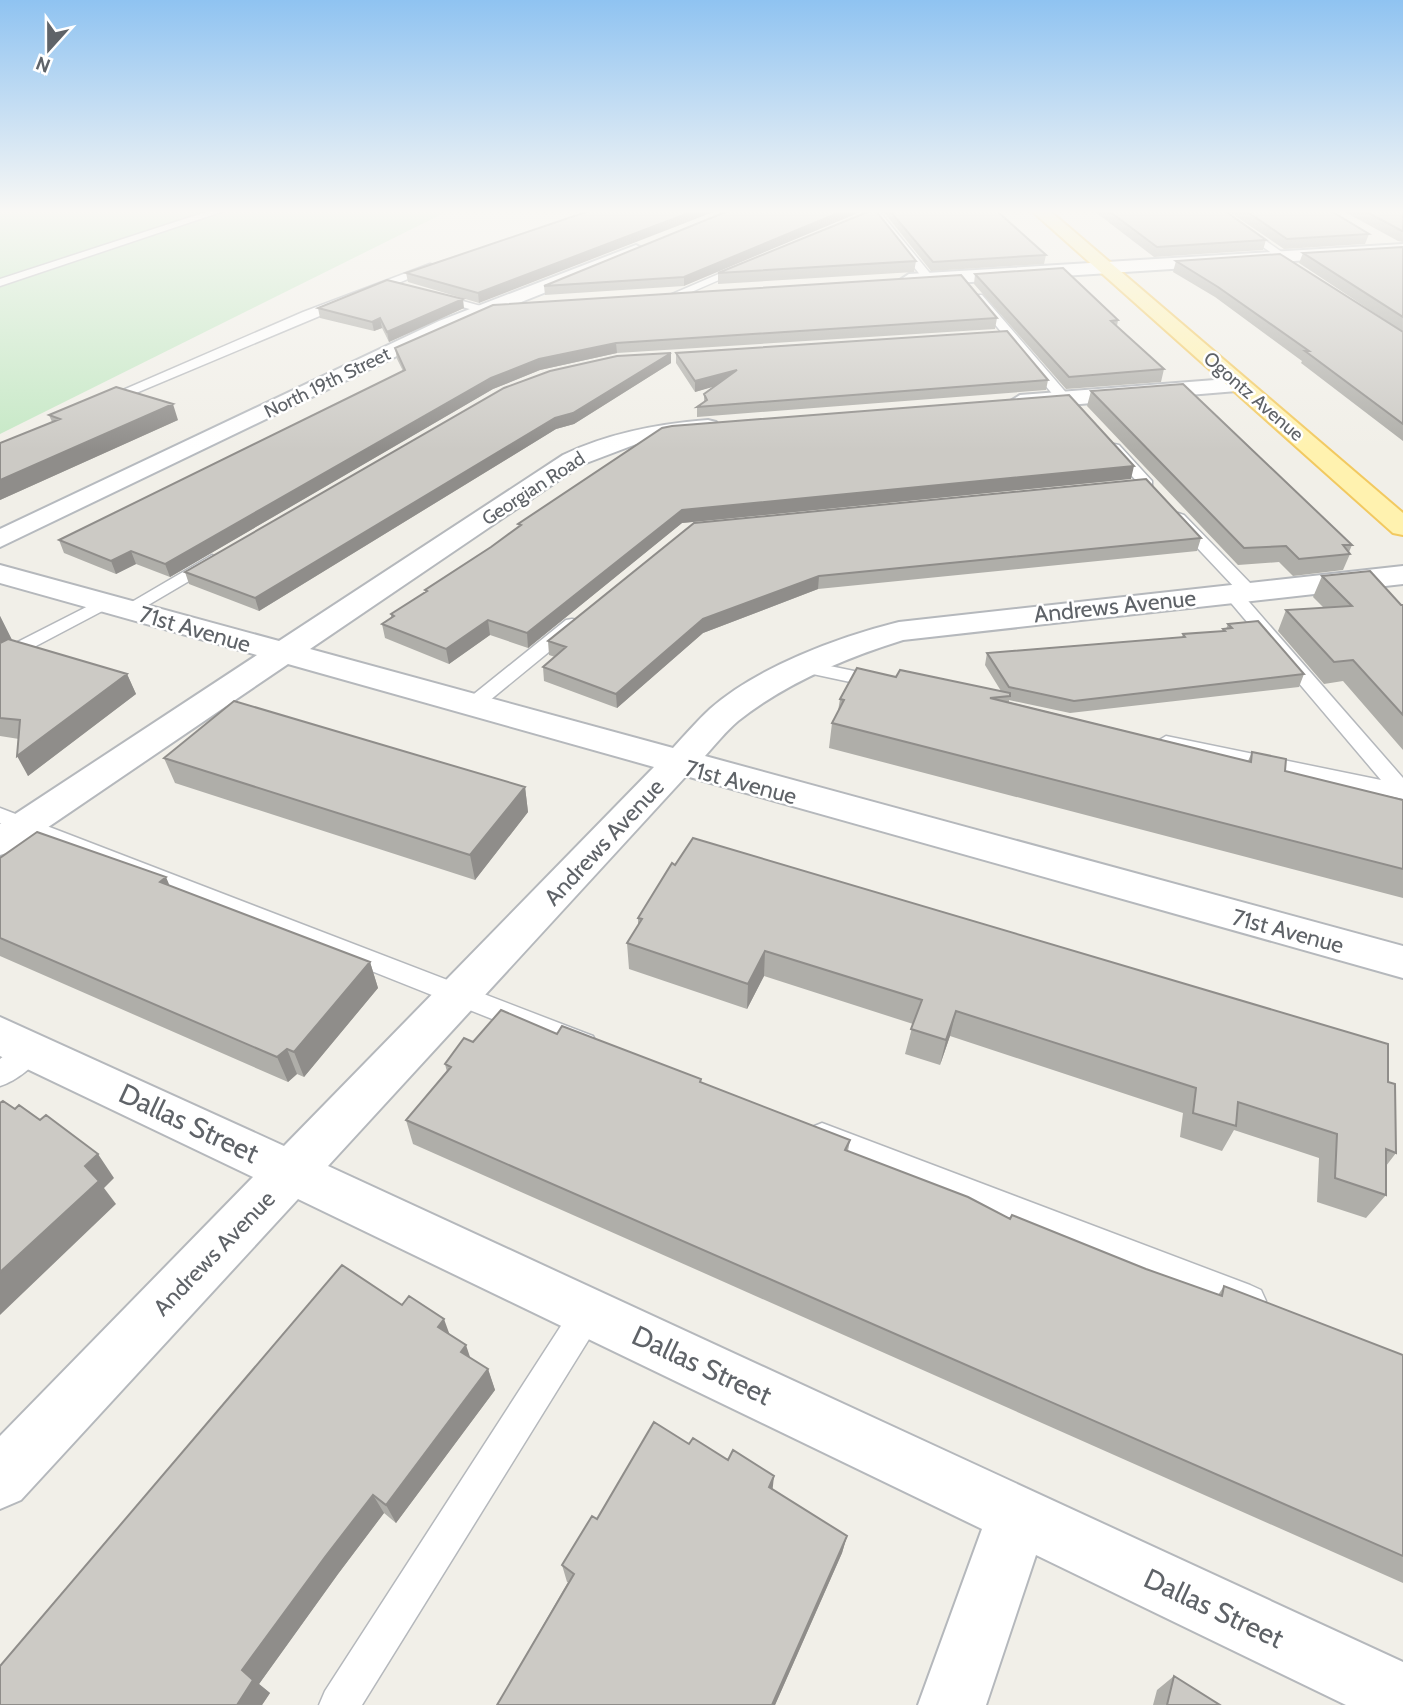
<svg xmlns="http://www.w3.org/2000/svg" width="1403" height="1705" font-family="Cabin,sans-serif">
<rect width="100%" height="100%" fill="#f1efe8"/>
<path fill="#c5e8c5" d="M 0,211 L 448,211 L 0,434 Z"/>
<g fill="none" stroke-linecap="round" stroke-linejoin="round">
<defs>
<path id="lane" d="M 209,211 L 224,211 L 0,286 L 0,279 Z
M 870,211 L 879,211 L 933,277 L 933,281 L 925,281 Z
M 1212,211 L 1223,211 L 1289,257 L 1280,259 Z
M 430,264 L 439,266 L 105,406 L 93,403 L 303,312 Z
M 742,264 L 751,266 L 680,297 L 670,295 Z
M 434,293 L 488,308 L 490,310 L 484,313 L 430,298 L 428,296 Z
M 974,295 L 982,295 L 1069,396 L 1069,402 L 1059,402 L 974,299 Z
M 1114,444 L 1119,445 L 1152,481 L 1152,487 L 1142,487 L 1109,451 L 1107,448 Z
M 1178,513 L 1184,515 L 1254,587 L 1257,591 L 1254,595 L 1243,595 L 1403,778 L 1403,799 L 1159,747 L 1156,742 L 1166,736 L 1381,780 L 1226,597 L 1223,593 L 1226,589 L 1236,589 L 1172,521 L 1170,518 Z
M 212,555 L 220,560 L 218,564 L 133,614 L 127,615 L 118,610 Z
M 104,598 L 110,599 L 113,603 L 110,607 L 0,665 L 0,651 Z
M 572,619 L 578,620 L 581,624 L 578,628 L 478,710 L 464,710 L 461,706 L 464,702 L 566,620 Z
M 801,660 L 883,677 L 893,683 L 883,689 L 794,670 L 792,666 L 794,662 Z
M 0,808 L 593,1036 L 597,1044 L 593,1052 L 584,1055 L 575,1052 L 0,823 Z
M 31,1039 L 40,1042 L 44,1050 C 37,1065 16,1081 0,1086 L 0,1059 L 22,1042 Z
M 822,1123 L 1250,1285 L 1261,1290 L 1266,1301 L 1261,1312 L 1250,1317 L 812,1145 L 808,1136 L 812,1127 Z
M 588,1296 L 599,1301 L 604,1312 L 599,1323 L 362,1705 L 319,1705 L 325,1691 L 577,1301 Z"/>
<path id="street" d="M 1403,244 L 1403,254 L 909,286 L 900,280 L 909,274 Z
M 1241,378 L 1252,385 L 1249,390 L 1020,409 L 1009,402 L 1020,395 Z
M 708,420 L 716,422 L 720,427 L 716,432 L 639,443 L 581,465 L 310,649 L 673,748 C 685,735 697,721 710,709 C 757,667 839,637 899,622 L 1403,566 L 1403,584 L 903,640 C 845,658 786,683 738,721 C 726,731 715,745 705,756 L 1403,946 L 1403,978 L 686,776 L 328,1166 L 1403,1662 L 1403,1705 L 1346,1705 L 1036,1555 L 986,1705 L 918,1705 L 982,1529 L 298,1199 L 21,1500 L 0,1509 L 0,1436 L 253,1177 L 0,1056 L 0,1017 L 284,1146 L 654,767 L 288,664 L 13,851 L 0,855 L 0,824 L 257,655 L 0,583 L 0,565 L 279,641 L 563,455 C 609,433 657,424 708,420 Z"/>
<path id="secondary" d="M 636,245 L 645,250 L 642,254 L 453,329 L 0,547 L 0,529 L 439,321 Z"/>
<path id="primary" d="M 1032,211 L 1050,211 L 1403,513 L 1403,535 L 1393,533 Z"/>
</defs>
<use href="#lane" stroke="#b5b8bc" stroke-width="3"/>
<use href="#street" stroke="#b5b8bc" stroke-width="4"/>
<use href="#secondary" stroke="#b6babf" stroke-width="4"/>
<use href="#primary" stroke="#f2c960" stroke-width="4"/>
<use href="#lane" fill="#fff" fill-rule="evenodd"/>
<use href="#street" fill="#fff" fill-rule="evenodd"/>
<use href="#secondary" fill="#fff" fill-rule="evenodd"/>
<use href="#primary" fill="#fff2af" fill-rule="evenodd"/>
</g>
<path fill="#afaea9" d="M 589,211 L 479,303 L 408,282 L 406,273 Z
M 728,211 L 684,286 L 545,295 L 544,286 Z
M 883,211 L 997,211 L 1046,255 L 1044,264 L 931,271 Z
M 1094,211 L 1225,211 L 1266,240 L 1263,250 L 1154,257 Z
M 1228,211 L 1331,211 L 1369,234 L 1365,244 L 1284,249 Z
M 1343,211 L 1403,211 L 1403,242 L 1398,241 Z
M 1403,247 L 1403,441 L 1301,363 L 1302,361 L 1215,297 L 1173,272 L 1176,261 L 1400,330 L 1299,263 L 1303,253 Z
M 916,261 L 914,272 L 718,284 L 718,273 Z
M 975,274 L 1118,320 L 1117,326 L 1164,369 L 1161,382 L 1066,389 L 974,284 Z
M 318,308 L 464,308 L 389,342 L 382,328 L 374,331 L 320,318 Z
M 997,318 L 995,329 L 617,353 L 540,370 L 493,389 L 170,577 L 136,564 L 116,574 L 64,553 L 59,540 L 403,371 L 397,359 L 395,348 Z
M 671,353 L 671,363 L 574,424 L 556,429 L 259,611 L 189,584 L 185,572 Z
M 676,353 L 1048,380 L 1046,390 L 697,417 L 697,407 L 704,403 L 704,394 L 714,386 L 695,392 L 676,363 Z
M 1091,391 L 1352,545 L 1349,552 L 1350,554 L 1343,570 L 1293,576 L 1279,562 L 1238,565 L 1087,406 Z
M 49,415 L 178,420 L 0,500 L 0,443 L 52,422 Z
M 1131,479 L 682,523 L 528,648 L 490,635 L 449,664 L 385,638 L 382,624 L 391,618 L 391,614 L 425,592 L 425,590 L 491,547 L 519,527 L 518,524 Z
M 694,523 L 1201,538 L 1197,551 L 818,589 L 703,633 L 617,708 L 544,681 L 543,667 L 555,657 L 549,655 L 548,641 Z
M 1322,576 L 1403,605 L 1403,750 L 1343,681 L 1324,684 L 1278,631 L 1286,610 L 1324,608 L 1313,597 Z
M 0,616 L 12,640 L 127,674 L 136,694 L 28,776 L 19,739 L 0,736 Z
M 1228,624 L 1304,674 L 1299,687 L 1070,713 L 1009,700 L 1009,702 L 1248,761 L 1252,752 L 1285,771 L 1403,800 L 1403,898 L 829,748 L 832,723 L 838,711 L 840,699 L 896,677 L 1001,691 L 985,665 L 987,653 L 1182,637 L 1183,634 L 1222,632 L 1223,629 L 1226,629 Z
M 164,758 L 525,787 L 528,812 L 475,880 L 175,783 Z
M 0,858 L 170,886 L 370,962 L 378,988 L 304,1077 L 297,1074 L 288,1082 L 0,956 Z
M 638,918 L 1388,1082 L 1396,1153 L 1386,1166 L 1386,1195 L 1366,1218 L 1317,1202 L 1319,1158 L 1234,1130 L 1222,1151 L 1180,1137 L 1183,1113 L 950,1036 L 940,1065 L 905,1054 L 913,1024 L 764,976 L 747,1009 L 629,969 L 627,943 L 638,926 Z
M 557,1034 L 701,1083 L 850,1140 L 848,1151 L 1010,1219 L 1218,1295 L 1224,1286 L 1403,1355 L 1403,1583 L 413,1144 L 406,1120 L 447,1072 L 445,1064 L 473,1042 Z
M 402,1305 L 449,1334 L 470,1358 L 488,1369 L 495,1390 L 396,1523 L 384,1513 L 338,1574 L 259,1684 L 270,1693 L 262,1705 L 0,1705 Z
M 689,1444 L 772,1489 L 847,1536 L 842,1553 L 775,1705 L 497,1705 L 568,1582 L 567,1582 L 562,1565 L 597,1519 Z
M 1174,1676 L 1220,1705 L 1153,1705 L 1157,1690 Z"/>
<path fill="#8f8d8a" d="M 694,211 L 716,211 L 479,303 L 478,293 Z
M 843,211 L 863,211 L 684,286 L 684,277 Z
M 463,299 L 464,308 L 389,342 L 387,332 Z
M 380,318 L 382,328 L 374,331 L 372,322 Z
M 616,343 L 617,353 L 540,370 L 493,389 L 170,577 L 165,564 L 491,378 L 539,359 Z
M 671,353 L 671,363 L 574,424 L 556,429 L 259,611 L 255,598 L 555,418 Z
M 737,370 L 737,380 L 695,392 L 695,381 Z
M 173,404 L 178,420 L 0,500 L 0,480 Z
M 1134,466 L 1131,479 L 682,523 L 528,648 L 527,633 L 682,510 Z
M 131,551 L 136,564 L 116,574 L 111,561 Z
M 819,576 L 818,589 L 703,633 L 617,708 L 616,694 L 703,619 Z
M 0,616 L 12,640 L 0,647 Z
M 488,620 L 490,635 L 449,664 L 446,649 Z
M 127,674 L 136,694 L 28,776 L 17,756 Z
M 525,787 L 528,812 L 475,880 L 470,855 Z
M 166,877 L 177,903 L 160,882 Z
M 765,951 L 764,976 L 747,1009 L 748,984 Z
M 370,962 L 378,988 L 304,1077 L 294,1052 Z
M 956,1011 L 950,1036 L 940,1065 L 946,1040 Z
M 287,1049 L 297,1074 L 288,1082 L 277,1057 Z
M 98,1154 L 114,1178 L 104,1188 L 116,1204 L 0,1315 L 0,1272 L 85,1166 Z
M 444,1319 L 452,1341 L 438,1327 Z
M 466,1345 L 473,1366 L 461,1352 Z
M 488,1369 L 495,1390 L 396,1523 L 386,1505 Z
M 774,1476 L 772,1495 L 769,1487 Z
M 373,1495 L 384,1513 L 338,1574 L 259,1684 L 270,1693 L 262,1705 L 237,1705 L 242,1670 L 325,1557 Z
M 847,1536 L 842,1553 L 775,1705 L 772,1705 Z"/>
<path fill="#cccac5" stroke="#8f8d8a" stroke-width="2" d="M 589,211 L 694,211 L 478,293 L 406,273 Z
M 728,211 L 843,211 L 684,277 L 544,286 Z
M 870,211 L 876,211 L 916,261 L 718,273 Z
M 890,211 L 997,211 L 1046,255 L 933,262 Z
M 1109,211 L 1225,211 L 1266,240 L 1157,247 Z
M 1246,211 L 1331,211 L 1369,234 L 1287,239 Z
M 1365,211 L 1403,211 L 1403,231 L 1402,231 Z
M 1403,247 L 1403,317 L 1303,253 Z
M 1280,254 L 1403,332 L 1403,424 L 1305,351 L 1309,351 L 1218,287 L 1176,261 Z
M 1063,268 L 1118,320 L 1111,321 L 1164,369 L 1069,377 L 975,274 Z
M 961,275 L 997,318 L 616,343 L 539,359 L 491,378 L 165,564 L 131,551 L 111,561 L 59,540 L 405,370 L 395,348 L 493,305 Z
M 387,280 L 463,299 L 387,332 L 380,318 L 372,322 L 318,308 Z
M 1007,331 L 1048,380 L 697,407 L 707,400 L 704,394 L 737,370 L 695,381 L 676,353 Z
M 671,353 L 573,413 L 555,418 L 255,598 L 185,572 L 504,388 L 550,371 L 617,356 Z
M 1183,384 L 1352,545 L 1343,545 L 1350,554 L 1299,559 L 1286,546 L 1244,548 L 1091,391 Z
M 116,387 L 173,404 L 0,480 L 0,443 L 60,419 L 49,415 Z
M 1069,395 L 1134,466 L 682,510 L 527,633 L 488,620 L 446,649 L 382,624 L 394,616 L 391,614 L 427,591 L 425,590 L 491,547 L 521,525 L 518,524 L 662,428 L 672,426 Z
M 1146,479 L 1201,538 L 819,576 L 703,619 L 616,694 L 543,667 L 566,647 L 548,641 L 694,523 Z
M 1370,571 L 1401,605 L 1403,605 L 1403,715 L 1353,660 L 1334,662 L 1286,610 L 1352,606 L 1322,576 Z
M 1258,621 L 1304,674 L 1074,701 L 1009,687 L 987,653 L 1185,637 L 1183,634 L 1225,631 L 1223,629 L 1232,628 L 1228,624 Z
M 8,639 L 127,674 L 17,756 L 20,720 L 0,718 L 0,643 Z
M 857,668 L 896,677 L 900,670 L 1010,693 L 1010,696 L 990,698 L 1251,762 L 1252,752 L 1286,759 L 1285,771 L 1403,800 L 1403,869 L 832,723 L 844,700 L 840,699 Z
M 234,701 L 525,787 L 470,855 L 164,758 Z
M 37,832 L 166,877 L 160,882 L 370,962 L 294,1052 L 287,1049 L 277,1057 L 0,938 L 0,858 Z
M 693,838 L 1388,1044 L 1388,1082 L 1395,1084 L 1396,1153 L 1386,1149 L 1386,1195 L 1335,1178 L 1337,1134 L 1238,1102 L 1236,1126 L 1193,1113 L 1196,1088 L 956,1011 L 946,1040 L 911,1029 L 922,1000 L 765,951 L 748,984 L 627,943 L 642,919 L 638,918 L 672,863 L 675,865 Z
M 501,1010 L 557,1034 L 562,1026 L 701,1079 L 700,1082 L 850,1140 L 845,1150 L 968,1197 L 1010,1219 L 1012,1215 L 1146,1269 L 1222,1296 L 1224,1286 L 1403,1355 L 1403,1556 L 406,1120 L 451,1067 L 445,1064 L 464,1038 L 473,1042 Z
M 3,1101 L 15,1109 L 19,1105 L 40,1120 L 46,1115 L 98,1154 L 85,1166 L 99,1181 L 0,1272 L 0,1103 Z
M 342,1265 L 402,1305 L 409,1296 L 444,1319 L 438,1327 L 466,1345 L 461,1352 L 488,1369 L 386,1505 L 373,1495 L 325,1557 L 242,1670 L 253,1680 L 237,1705 L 0,1705 L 0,1666 Z
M 654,1422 L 689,1444 L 693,1438 L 728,1460 L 733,1450 L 774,1476 L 769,1487 L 847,1536 L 772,1705 L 497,1705 L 574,1574 L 562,1565 L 592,1516 L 597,1519 Z
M 1174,1676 L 1220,1705 L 1167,1705 Z"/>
<linearGradient id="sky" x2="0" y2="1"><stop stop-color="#8fc3f1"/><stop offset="0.47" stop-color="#f9f8f5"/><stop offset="1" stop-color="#f9f8f5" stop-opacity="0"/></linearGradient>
<rect width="1403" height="450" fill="url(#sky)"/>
<g text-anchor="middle" stroke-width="5" stroke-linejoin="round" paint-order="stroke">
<g font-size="19" fill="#5f6368" stroke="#fff">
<text transform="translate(327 382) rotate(-26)" y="7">North 19th Street</text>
<text transform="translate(1254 396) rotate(41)" y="7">Ogontz Avenue</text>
<text transform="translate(533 488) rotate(-33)" y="7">Georgian Road</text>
</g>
<g font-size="23" fill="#5f6368" stroke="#fff">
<text transform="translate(1115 606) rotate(-6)" y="8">Andrews Avenue</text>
<text transform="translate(195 629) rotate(16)" y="8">71st Avenue</text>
<text transform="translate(741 782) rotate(15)" y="8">71st Avenue</text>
<text transform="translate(604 842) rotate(-47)" y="8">Andrews Avenue</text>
<text transform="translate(1288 931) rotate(15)" y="8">71st Avenue</text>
<text transform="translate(214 1253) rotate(-46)" y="8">Andrews Avenue</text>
</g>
<g font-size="28" fill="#5f6368" stroke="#fff">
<text transform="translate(189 1123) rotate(25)" y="10">Dallas Street</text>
<text transform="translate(702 1365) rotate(25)" y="10">Dallas Street</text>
<text transform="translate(1214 1608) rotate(25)" y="10">Dallas Street</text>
</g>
</g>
<g transform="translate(49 49) rotate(201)" stroke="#ffffff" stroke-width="5" paint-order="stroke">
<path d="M0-5L12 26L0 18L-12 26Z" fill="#5f6368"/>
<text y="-10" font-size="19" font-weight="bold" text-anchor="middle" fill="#5f6368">N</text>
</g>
</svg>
